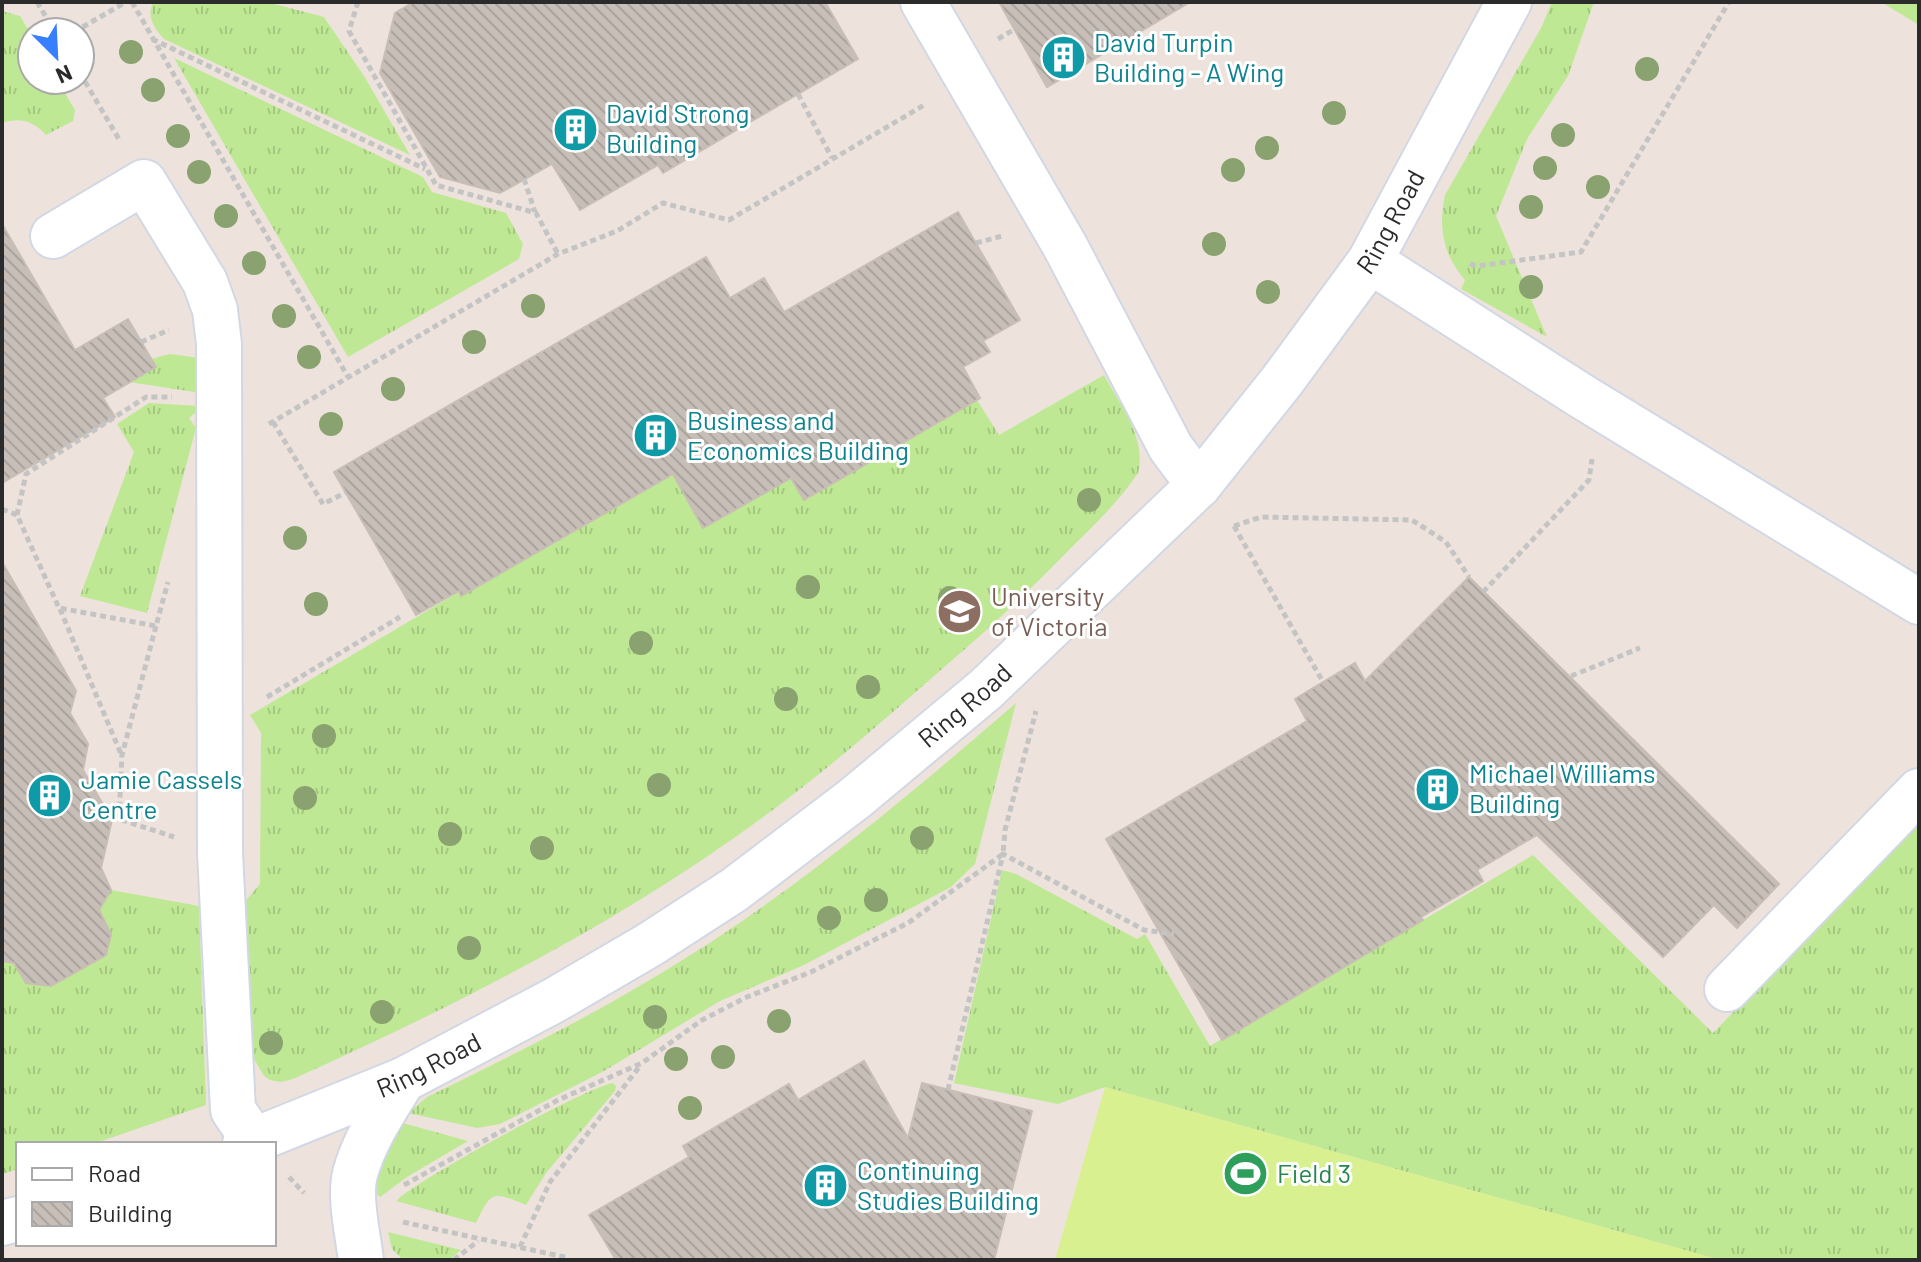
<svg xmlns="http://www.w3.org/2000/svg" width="1921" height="1262" font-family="Barlow,sans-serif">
<defs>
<pattern id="grass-tufts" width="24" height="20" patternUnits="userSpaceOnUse" patternTransform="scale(2)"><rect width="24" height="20" fill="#bfe894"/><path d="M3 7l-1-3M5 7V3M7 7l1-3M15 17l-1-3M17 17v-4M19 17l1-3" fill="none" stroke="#a4c780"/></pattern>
<pattern id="building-back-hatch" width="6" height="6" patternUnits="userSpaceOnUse" patternTransform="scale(2)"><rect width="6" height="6" fill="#c6beb7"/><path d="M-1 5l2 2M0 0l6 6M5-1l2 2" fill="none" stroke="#aaa39e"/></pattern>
</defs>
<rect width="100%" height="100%" fill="#ede3dc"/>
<path fill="url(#grass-tufts)" d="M 153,2 L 267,2 L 324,17 L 364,76 L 410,155 L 164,39 C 153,27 147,17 153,2 Z
M 1552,2 L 1594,2 L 1568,76 L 1527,139 L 1496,216 L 1547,337 L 1461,289 L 1465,280 C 1443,255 1438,227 1445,195 L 1541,28 Z
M 1881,2 L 1919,2 L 1919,25 Z
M 2,11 L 20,16 L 32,36 L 32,80 L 57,80 L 75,110 L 73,121 L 46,135 C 33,121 21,117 2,123 Z
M 174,58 L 423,177 L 432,192 L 506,213 L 523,244 L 519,259 L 348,357 Z
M 170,354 L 200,358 L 201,393 L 129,382 L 151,359 Z
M 1104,375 C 1120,405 1147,438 1138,473 C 1118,503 1090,529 1065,554 C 1028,592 990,628 950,662 C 894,711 838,761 778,806 C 629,918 462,1003 293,1079 L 281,1082 L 270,1080 L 264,1076 L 247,1047 L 241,906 L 260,884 L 261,733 L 250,715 L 459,592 L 462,596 L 673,474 L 704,528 L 791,478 L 805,500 L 977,400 L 999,435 Z
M 149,403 L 199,406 L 200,409 L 189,418 L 196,428 L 147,613 L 80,596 L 134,452 L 117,424 Z
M 1016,703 L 975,864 L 951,887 L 804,965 L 720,1001 L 604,1071 L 500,1124 L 477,1128 L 408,1113 L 427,1097 C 516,1054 605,1009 689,956 C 806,882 912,793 1016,703 Z
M 1919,821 L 1919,1260 L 1720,1260 L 1105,1087 L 1058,1104 L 954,1083 L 1002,870 L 1016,874 L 1137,939 L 1145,934 L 1210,1046 L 1533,855 L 1713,1033 Z
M 111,890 L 199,906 L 206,1105 L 93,1144 L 18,1144 L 18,1169 L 2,1174 L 2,961 L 14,963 L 26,983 L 51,986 L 106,955 L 111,933 L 99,911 Z
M 613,1083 L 616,1086 L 615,1091 L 546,1173 L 526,1205 C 493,1192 492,1189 476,1223 L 396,1201 C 414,1181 587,1087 613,1083 Z
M 399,1122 L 468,1141 L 407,1177 L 380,1197 L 375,1192 L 376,1167 Z
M 388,1232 L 461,1250 L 449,1260 L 403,1260 L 392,1249 Z"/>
<path fill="#d8f08f" d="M 1105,1087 L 1720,1260 L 1055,1260 Z"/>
<path fill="url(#building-back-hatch)" stroke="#c9beb5" stroke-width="2" d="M 414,2 L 825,2 L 858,59 L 663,173 L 658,165 L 580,210 L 552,164 L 500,193 L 440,177 L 380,73 L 395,13 Z
M 999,2 L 1190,2 L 1047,87 Z
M 958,212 L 1020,320 L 983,341 L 990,352 L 963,367 L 980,398 L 804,500 L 791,478 L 703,528 L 673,474 L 461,596 L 459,591 L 416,615 L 334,472 L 706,257 L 730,298 L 764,278 L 784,312 Z
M 2,224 L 75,350 L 128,319 L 156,367 L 103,398 L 115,417 L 2,483 Z
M 2,562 L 76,691 L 70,713 L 88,744 L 83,770 L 112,820 L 101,868 L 111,890 L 99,910 L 111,934 L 106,955 L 51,986 L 26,983 L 14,963 L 2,961 Z
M 1469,577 L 1779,884 L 1737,928 L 1714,905 L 1663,957 L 1537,835 L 1477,870 L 1483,881 L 1421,917 L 1423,920 L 1222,1040 L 1106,839 L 1307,721 L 1295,699 L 1323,682 L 1355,663 L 1365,681 Z
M 864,1061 L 908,1138 L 922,1083 L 1032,1111 L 994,1260 L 616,1260 L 589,1215 L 689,1157 L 683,1146 L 789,1084 L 798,1100 Z"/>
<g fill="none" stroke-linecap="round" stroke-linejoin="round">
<defs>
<g id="minor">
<path d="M 923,2 L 1065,246 L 1171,448 L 1199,485"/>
<path d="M 53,236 L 144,182 L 205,282 L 215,310 L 219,344 L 220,853 L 233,1110 L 254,1141"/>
<path d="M 1370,261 L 1583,397 L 1919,602"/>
<path d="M 1727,989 L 1919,791"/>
<path id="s1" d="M 245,1144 L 403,1080 L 553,1001 L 649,945 L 734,890 L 854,799 L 986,689 L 1199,485 L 1282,381 L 1370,261 L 1509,2"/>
<path d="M 2,1223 L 18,1219"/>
<path d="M 361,1260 C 358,1235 349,1197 355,1174 C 364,1140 385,1110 403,1080"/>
</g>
</defs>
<use href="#minor" stroke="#d1d8e4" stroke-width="48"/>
<path stroke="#c4c4c4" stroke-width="5" stroke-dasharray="6 4" stroke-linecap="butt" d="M 37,2 L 55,32
M 132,2 L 348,377
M 358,2 L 349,31 L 436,185 L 536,213 L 558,254
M 74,32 L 126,2
M 152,39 L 425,169
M 998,39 L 1015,29
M 80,73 L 120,141
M 798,94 L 832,158
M 524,179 L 535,212
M 976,243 L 1002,236
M 1470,264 L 1478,266 L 1581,252 L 1729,2
M 141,342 L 169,330
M 273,422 L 323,504 L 345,493
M 269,424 L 558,254 L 617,231 L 663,203 L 729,220 L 926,104
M 2,509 L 17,515 L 59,608 L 156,626 L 168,582
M 17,515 L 26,474 L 146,397 L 172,397
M 1234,526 L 1261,517 L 1412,520 L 1446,542 L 1469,577
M 1234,526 L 1323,682
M 1483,592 L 1589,480 L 1592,459
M 60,609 L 121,754
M 156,626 L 122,755 L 119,819 L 174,837
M 1571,676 L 1640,648
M 267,697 L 400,617
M 948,1090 L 1003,854 L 1144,930 L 1174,934
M 289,1177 L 304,1193
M 404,1185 L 558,1100 L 642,1063 L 702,1020 L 747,997 L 811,972 L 908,923 L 1003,854 L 1005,830 L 1036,711
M 403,1222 L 569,1258
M 520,1247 L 550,1182 L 640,1066
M 454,1260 L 478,1241"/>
<use href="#minor" stroke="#fff" stroke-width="44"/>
</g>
<g fill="#89a26f">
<circle cx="131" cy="52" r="12"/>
<circle cx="1647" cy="69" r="12"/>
<circle cx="153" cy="90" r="12"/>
<circle cx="1334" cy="113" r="12"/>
<circle cx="1563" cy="135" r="12"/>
<circle cx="178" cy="136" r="12"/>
<circle cx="1267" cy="148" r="12"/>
<circle cx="1545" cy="168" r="12"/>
<circle cx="1233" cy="170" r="12"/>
<circle cx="199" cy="172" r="12"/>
<circle cx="1598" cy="187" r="12"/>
<circle cx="1531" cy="207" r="12"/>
<circle cx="226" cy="216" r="12"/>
<circle cx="1214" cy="244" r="12"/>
<circle cx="254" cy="263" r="12"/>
<circle cx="1531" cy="287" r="12"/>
<circle cx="1268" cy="292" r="12"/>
<circle cx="533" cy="306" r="12"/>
<circle cx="284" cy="316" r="12"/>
<circle cx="474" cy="342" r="12"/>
<circle cx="309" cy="357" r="12"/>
<circle cx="393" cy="389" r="12"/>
<circle cx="331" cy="424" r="12"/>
<circle cx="1089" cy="500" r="12"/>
<circle cx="295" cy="538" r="12"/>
<circle cx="808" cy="587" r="12"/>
<circle cx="950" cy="598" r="12"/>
<circle cx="316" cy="604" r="12"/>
<circle cx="641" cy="643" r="12"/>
<circle cx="868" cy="687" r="12"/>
<circle cx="786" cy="699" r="12"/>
<circle cx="324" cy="736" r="12"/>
<circle cx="659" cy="785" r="12"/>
<circle cx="305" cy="798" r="12"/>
<circle cx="450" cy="834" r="12"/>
<circle cx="922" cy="838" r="12"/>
<circle cx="542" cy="848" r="12"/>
<circle cx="876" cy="900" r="12"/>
<circle cx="829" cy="918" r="12"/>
<circle cx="469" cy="948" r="12"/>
<circle cx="382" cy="1012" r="12"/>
<circle cx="655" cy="1017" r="12"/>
<circle cx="779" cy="1021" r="12"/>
<circle cx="271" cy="1043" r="12"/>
<circle cx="723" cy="1057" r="12"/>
<circle cx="676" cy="1059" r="12"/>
<circle cx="690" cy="1108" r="12"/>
</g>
<defs>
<symbol id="building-disc" viewBox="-11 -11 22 22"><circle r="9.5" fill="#0f9aa8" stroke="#fff"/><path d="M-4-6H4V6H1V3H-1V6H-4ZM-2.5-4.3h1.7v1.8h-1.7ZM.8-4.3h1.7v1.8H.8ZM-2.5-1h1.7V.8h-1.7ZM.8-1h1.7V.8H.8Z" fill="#fff"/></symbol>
<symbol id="university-disc" viewBox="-11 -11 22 22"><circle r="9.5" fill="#8d6e63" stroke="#fff"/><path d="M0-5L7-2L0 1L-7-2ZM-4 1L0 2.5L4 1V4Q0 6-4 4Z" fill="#fff"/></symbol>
<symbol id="stadium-disc" viewBox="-11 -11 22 22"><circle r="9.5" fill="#2e9e5b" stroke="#fff"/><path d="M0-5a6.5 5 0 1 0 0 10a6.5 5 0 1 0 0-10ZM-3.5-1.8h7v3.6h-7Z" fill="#fff"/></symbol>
</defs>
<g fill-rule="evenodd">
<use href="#building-disc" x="1038" y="32" width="51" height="51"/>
<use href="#building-disc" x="550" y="104" width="51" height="51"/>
<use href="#building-disc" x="630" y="410" width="51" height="51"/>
<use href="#university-disc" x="934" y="586" width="51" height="51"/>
<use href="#building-disc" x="1412" y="764" width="51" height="51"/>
<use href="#building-disc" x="24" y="770" width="51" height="51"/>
<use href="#stadium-disc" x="1220" y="1148" width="51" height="51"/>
<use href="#building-disc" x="800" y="1160" width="51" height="51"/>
</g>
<g text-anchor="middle" stroke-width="6" stroke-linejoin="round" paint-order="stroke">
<g font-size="26" fill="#0d838f" stroke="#fff" text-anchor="start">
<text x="1094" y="52">David Turpin<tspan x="1094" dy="30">Building - A Wing</tspan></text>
<text x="606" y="123">David Strong<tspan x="606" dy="30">Building</tspan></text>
<text x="687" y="430">Business and<tspan x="687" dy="30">Economics Building</tspan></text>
<text x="1469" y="783">Michael Williams<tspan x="1469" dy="30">Building</tspan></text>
<text x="81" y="789">Jamie Cassels<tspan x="81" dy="30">Centre</tspan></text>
<text x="857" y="1180">Continuing<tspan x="857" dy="30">Studies Building</tspan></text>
</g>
<g font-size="26" fill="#2b2b2b" stroke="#fff">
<text dy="9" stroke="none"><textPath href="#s1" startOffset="1496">Ring Road</textPath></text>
<text dy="9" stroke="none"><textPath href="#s1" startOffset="848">Ring Road</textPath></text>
<text dy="9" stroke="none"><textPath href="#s1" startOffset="200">Ring Road</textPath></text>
</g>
<g font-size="26" fill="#785e54" stroke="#fff" text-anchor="start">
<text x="991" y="606">University<tspan x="991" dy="30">of Victoria</tspan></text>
</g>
<g font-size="26" fill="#27864d" stroke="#fff" text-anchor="start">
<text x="1277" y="1183">Field 3</text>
</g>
</g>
<rect width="1921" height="1262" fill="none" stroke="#2b2b2b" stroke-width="8"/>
<rect x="16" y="1142" width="260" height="104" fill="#ffffff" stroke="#aaaaaa" stroke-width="2"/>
<rect x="32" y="1168" width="40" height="12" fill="#ffffff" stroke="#aaaaaa" stroke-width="2"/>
<text x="88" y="1182" font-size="24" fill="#2b2b2b">Road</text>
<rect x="32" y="1202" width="40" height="24" fill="url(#building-back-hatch)" stroke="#aaaaaa" stroke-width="2"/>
<text x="88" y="1222" font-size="24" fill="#2b2b2b">Building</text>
<g transform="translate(56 56) rotate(156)"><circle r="38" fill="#ffffff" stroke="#aaaaaa" stroke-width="2"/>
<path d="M0-6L14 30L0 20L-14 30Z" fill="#377fff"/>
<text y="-12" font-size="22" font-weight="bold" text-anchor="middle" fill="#2b2b2b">N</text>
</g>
</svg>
